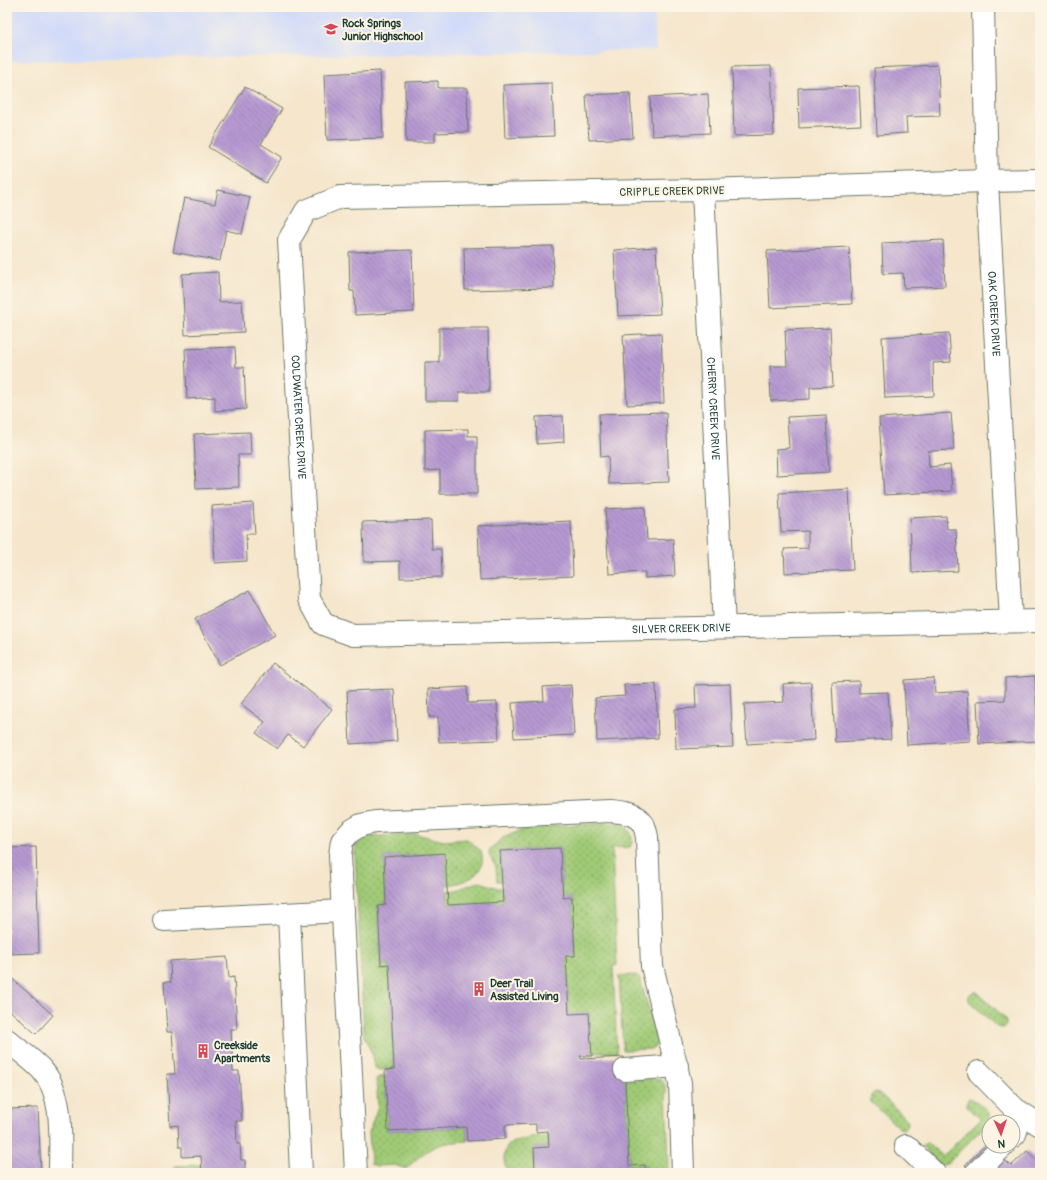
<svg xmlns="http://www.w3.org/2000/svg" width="1047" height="1180" font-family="Pangolin,sans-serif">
<defs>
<pattern id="grass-dots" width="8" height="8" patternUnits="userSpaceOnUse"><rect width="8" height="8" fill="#a0ca76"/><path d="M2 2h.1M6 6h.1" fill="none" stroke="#82a562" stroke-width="1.8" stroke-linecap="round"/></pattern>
<pattern id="building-back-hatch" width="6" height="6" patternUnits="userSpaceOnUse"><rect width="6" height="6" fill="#b699d2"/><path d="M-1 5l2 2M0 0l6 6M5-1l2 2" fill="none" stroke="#937eab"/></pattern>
</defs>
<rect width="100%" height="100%" fill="#fcf5e5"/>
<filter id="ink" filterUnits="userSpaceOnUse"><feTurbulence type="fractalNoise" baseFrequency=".025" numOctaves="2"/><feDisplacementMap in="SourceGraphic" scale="8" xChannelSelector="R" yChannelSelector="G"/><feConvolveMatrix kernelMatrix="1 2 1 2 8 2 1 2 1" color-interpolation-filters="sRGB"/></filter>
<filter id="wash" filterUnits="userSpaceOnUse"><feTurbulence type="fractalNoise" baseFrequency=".012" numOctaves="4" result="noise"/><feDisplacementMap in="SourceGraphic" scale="16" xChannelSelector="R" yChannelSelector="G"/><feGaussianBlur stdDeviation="0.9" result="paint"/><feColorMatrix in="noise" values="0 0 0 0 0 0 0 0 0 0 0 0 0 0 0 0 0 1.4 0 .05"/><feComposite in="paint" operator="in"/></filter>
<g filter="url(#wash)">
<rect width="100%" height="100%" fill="#f5e6cc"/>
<path fill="#d0daf9" d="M 7,7 L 654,7 L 656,50 L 7,61 Z"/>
<path fill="url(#grass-dots)" stroke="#608455" d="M 614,823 C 626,824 633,831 632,843 L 630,847 L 612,848 L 617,965 L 613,966 L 617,1052 L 591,1053 L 589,1013 L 569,1014 L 566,956 L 575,955 L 572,897 L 563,898 L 560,848 L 500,851 L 502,881 L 497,881 L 496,867 L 489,855 L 489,852 L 490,849 L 503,838 L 529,827 Z
M 416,834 L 444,841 L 467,839 L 481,851 C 488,874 466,883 447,885 L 445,853 L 384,857 L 386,905 L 378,906 L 381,964 L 389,964 L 394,1069 L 380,1070 L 375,1068 L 373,1056 L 364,1036 L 355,851 C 357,844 360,841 365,837 Z
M 478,882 C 487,883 493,888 502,888 L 503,902 L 448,905 L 447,891 C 459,891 467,885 478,882 Z
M 636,975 L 640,979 L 656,1034 L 657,1044 L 653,1049 L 623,1050 L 619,976 Z
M 974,992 L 977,992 L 1005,1018 L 1006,1023 L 1006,1026 L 1002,1028 L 997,1027 L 969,1001 C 968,996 969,994 974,992 Z
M 385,1076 L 388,1131 L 466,1127 L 467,1141 C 435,1143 429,1147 406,1169 L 395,1165 L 377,1166 L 371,1164 L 369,1132 L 378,1106 L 376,1079 L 379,1077 Z
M 658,1079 C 664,1081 665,1084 666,1089 L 669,1166 L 666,1173 L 645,1173 L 645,1165 L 629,1166 L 625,1080 Z
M 876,1092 L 879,1093 L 907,1119 L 908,1123 L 907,1127 L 904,1129 L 899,1128 L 871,1102 C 870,1097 871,1094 876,1092 Z
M 969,1098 C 975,1099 987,1109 989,1114 C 990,1118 989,1120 988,1123 L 947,1164 L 939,1166 L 922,1146 L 924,1144 L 927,1143 L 943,1156 L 980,1119 L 967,1106 L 967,1101 Z
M 548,1136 L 549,1147 L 534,1148 L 535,1173 L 510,1173 C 506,1169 504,1164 504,1158 C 504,1154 505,1149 508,1146 C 514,1139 538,1137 548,1136 Z"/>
<path fill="#a0ca76" stroke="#608455" d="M 202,1165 L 202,1173 L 175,1173 L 175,1166 Z"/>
<g id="blocks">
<path fill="url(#building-back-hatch)" d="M 938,65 L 940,116 L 906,117 L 907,133 L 877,135 L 874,68 Z
M 771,66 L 774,135 L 734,136 L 732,67 Z
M 380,71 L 383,138 L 327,140 L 324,74 Z
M 438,81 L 438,88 L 467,88 L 468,132 L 435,133 L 435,142 L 406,142 L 405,82 Z
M 552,83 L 554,136 L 505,138 L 503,85 Z
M 859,86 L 861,125 L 799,128 L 798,88 Z
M 245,87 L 282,109 L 261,144 L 282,157 L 266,183 L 208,147 Z
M 630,93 L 633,138 L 589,140 L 586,95 Z
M 708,94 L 710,133 L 652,136 L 650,97 Z
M 218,190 L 250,197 L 242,234 L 226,230 L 220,261 L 173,252 L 184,198 L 215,204 Z
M 943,240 L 945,286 L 904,288 L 903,273 L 883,274 L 882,243 Z
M 553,246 L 554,288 L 465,290 L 464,248 Z
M 656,247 L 660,314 L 618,316 L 614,250 Z
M 849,247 L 852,304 L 770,308 L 767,251 Z
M 412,250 L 414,312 L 355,315 L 354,291 L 350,291 L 349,252 Z
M 218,272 L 219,302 L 242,301 L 244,332 L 185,335 L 182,274 Z
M 439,328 L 488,328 L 489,392 L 459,392 L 459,401 L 425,401 L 425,362 L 439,362 Z
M 830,328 L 833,386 L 810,387 L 810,399 L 771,401 L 770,366 L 787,366 L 785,330 Z
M 661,333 L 664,403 L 627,405 L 623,335 Z
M 949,333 L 951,362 L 933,363 L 934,396 L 885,398 L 882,337 Z
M 235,347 L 236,367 L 244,367 L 246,409 L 215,411 L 215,397 L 187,399 L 185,349 Z
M 666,412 L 669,482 L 609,484 L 608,456 L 601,457 L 599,414 Z
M 951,413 L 954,450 L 928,451 L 929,467 L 950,465 L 952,491 L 884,495 L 879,418 Z
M 826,415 L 829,472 L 777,475 L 776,449 L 789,448 L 787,417 Z
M 563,416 L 564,442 L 537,444 L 536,417 Z
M 468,429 L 468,436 L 477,436 L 477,494 L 440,494 L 440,470 L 425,471 L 425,430 Z
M 250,432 L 251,455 L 238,455 L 239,487 L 196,489 L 194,434 Z
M 849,489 L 853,570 L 785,573 L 784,549 L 808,548 L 808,531 L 781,532 L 779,493 Z
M 253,503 L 255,534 L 246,534 L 247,561 L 215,563 L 212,506 Z
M 645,507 L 647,540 L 673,539 L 675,576 L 645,578 L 645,572 L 609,574 L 605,509 Z
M 946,516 L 947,529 L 956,529 L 958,571 L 912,573 L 910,518 Z
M 431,520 L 432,549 L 441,549 L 442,577 L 400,578 L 400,561 L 364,562 L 363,522 Z
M 571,521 L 573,576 L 480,580 L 478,526 Z
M 250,590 L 275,635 L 220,665 L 195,619 Z
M 273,663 L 332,709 L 303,746 L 288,735 L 277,749 L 256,733 L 265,722 L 241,704 Z
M 1035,676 L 1038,741 L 979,744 L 977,701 L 1005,700 L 1005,678 Z
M 934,678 L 935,693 L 967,691 L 970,741 L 907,745 L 904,680 Z
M 859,681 L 859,693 L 888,692 L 891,739 L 835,742 L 832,682 Z
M 811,682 L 814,740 L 747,744 L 744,704 L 784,702 L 783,684 Z
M 656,684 L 658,738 L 597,741 L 595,698 L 625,696 L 624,685 Z
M 730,684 L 733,747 L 676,749 L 675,709 L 696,708 L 695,685 Z
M 571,685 L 574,735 L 514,738 L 512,703 L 544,701 L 543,687 Z
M 467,687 L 468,703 L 497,702 L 499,740 L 439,742 L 438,717 L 429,717 L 428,689 Z
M 394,689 L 397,741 L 350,744 L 347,691 Z
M 36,847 L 39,953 L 7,954 L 7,848 Z
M 560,848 L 563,898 L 572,897 L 575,956 L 566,956 L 569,1014 L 589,1013 L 592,1056 L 580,1056 L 581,1059 L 624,1057 L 629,1166 L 645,1165 L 645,1173 L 535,1173 L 534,1148 L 549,1147 L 548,1131 L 536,1132 L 536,1124 L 505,1125 L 505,1139 L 467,1141 L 466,1127 L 388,1131 L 385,1070 L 394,1069 L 389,964 L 381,965 L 378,906 L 386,905 L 384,857 L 445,853 L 448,905 L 503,902 L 500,851 Z
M 227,957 L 229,978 L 234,977 L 237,1029 L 231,1029 L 233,1071 L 239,1071 L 242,1121 L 236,1121 L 237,1144 L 240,1144 L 241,1160 L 245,1160 L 245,1173 L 202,1173 L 201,1156 L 182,1157 L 182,1147 L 179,1147 L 178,1125 L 170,1126 L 167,1074 L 175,1074 L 172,1032 L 167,1032 L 164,982 L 171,982 L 170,961 Z
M 7,974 L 53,1015 L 36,1034 L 7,1008 Z
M 38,1108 L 41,1173 L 7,1173 L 7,1109 Z
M 987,1143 L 1011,1166 L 1027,1151 L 1040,1163 L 1040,1173 L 974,1173 L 965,1165 Z"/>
</g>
</g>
<g filter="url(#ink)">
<use href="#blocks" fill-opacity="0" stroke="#6a7869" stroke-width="1"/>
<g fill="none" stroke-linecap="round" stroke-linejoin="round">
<defs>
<g id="minor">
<path id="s1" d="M 983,7 L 987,181 L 1011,621"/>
<path id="s2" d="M 1040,180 L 987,181 L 703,190 L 340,197 L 306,211 L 289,240 L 309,599 L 323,624 L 353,635 L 1040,621"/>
<path id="s3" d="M 703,190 L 724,627"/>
<path d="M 289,914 L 301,1173"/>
<path d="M 164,920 L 343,911"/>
<path d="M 7,1040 C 17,1049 33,1060 42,1070 C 65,1096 60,1140 60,1173"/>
<path d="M 625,1070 L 677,1066"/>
<path d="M 979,1072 L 1015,1109 L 1019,1122 L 1015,1134 L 1013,1136"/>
<path d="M 1015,1109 L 1040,1125"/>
<path d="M 906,1146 L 934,1173"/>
<path d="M 356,1173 L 340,855 L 342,841 L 351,831 L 361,825 L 375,822 L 610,811 C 622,812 636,813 643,824 C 645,827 646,833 647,837 L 652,966 L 677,1069 L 680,1083 L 683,1173"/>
<path d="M 976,1173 L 1003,1146"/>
</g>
</defs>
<use href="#minor" stroke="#6a7869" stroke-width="24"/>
<use href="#minor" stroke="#fff" stroke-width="22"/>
</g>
</g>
<defs>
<symbol id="school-bare" viewBox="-9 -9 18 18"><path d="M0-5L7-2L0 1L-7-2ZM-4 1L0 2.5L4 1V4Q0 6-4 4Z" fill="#d1495b" stroke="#fcf5e5" stroke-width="2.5" paint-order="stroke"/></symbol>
<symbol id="building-bare" viewBox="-9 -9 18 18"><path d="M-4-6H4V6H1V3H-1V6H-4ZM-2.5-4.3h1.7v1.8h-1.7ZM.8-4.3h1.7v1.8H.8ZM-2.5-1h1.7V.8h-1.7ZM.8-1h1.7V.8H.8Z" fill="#d1495b" stroke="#fcf5e5" stroke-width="2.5" paint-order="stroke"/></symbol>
</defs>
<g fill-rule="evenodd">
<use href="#school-bare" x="321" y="19" width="20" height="20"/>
<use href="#building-bare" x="469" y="979" width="20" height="20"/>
<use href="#building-bare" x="193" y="1041" width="20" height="20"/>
</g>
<g text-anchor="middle" stroke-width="4" stroke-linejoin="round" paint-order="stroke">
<g font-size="11" font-weight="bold" fill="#1f3d34" stroke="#fcf5e5" text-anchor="start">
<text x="342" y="27">Rock Springs<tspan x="342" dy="13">Junior Highschool</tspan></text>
<text x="490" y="987">Deer Trail<tspan x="490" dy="13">Assisted Living</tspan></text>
<text x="214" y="1049">Creekside<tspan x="214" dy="13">Apartments</tspan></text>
</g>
<g font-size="11" fill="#1f3d34" stroke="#fcf5e5">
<text transform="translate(672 191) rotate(-1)" y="4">CRIPPLE CREEK DRIVE</text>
<text dy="4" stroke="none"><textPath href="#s1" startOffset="307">OAK CREEK DRIVE</textPath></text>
<text dy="4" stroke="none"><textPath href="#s3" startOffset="219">CHERRY CREEK DRIVE</textPath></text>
<text dy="4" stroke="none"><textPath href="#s2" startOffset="948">COLDWATER CREEK DRIVE</textPath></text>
<text dy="4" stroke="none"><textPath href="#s2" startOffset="1519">SILVER CREEK DRIVE</textPath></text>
</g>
</g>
<rect width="1047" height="1180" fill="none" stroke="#fcf5e5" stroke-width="24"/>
<g transform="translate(1001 1134) rotate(177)"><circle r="19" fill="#fcf5e5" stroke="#a4ab9e"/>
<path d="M0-3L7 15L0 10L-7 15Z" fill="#d1495b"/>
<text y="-6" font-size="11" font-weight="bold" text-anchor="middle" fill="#1f3d34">N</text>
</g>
</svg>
